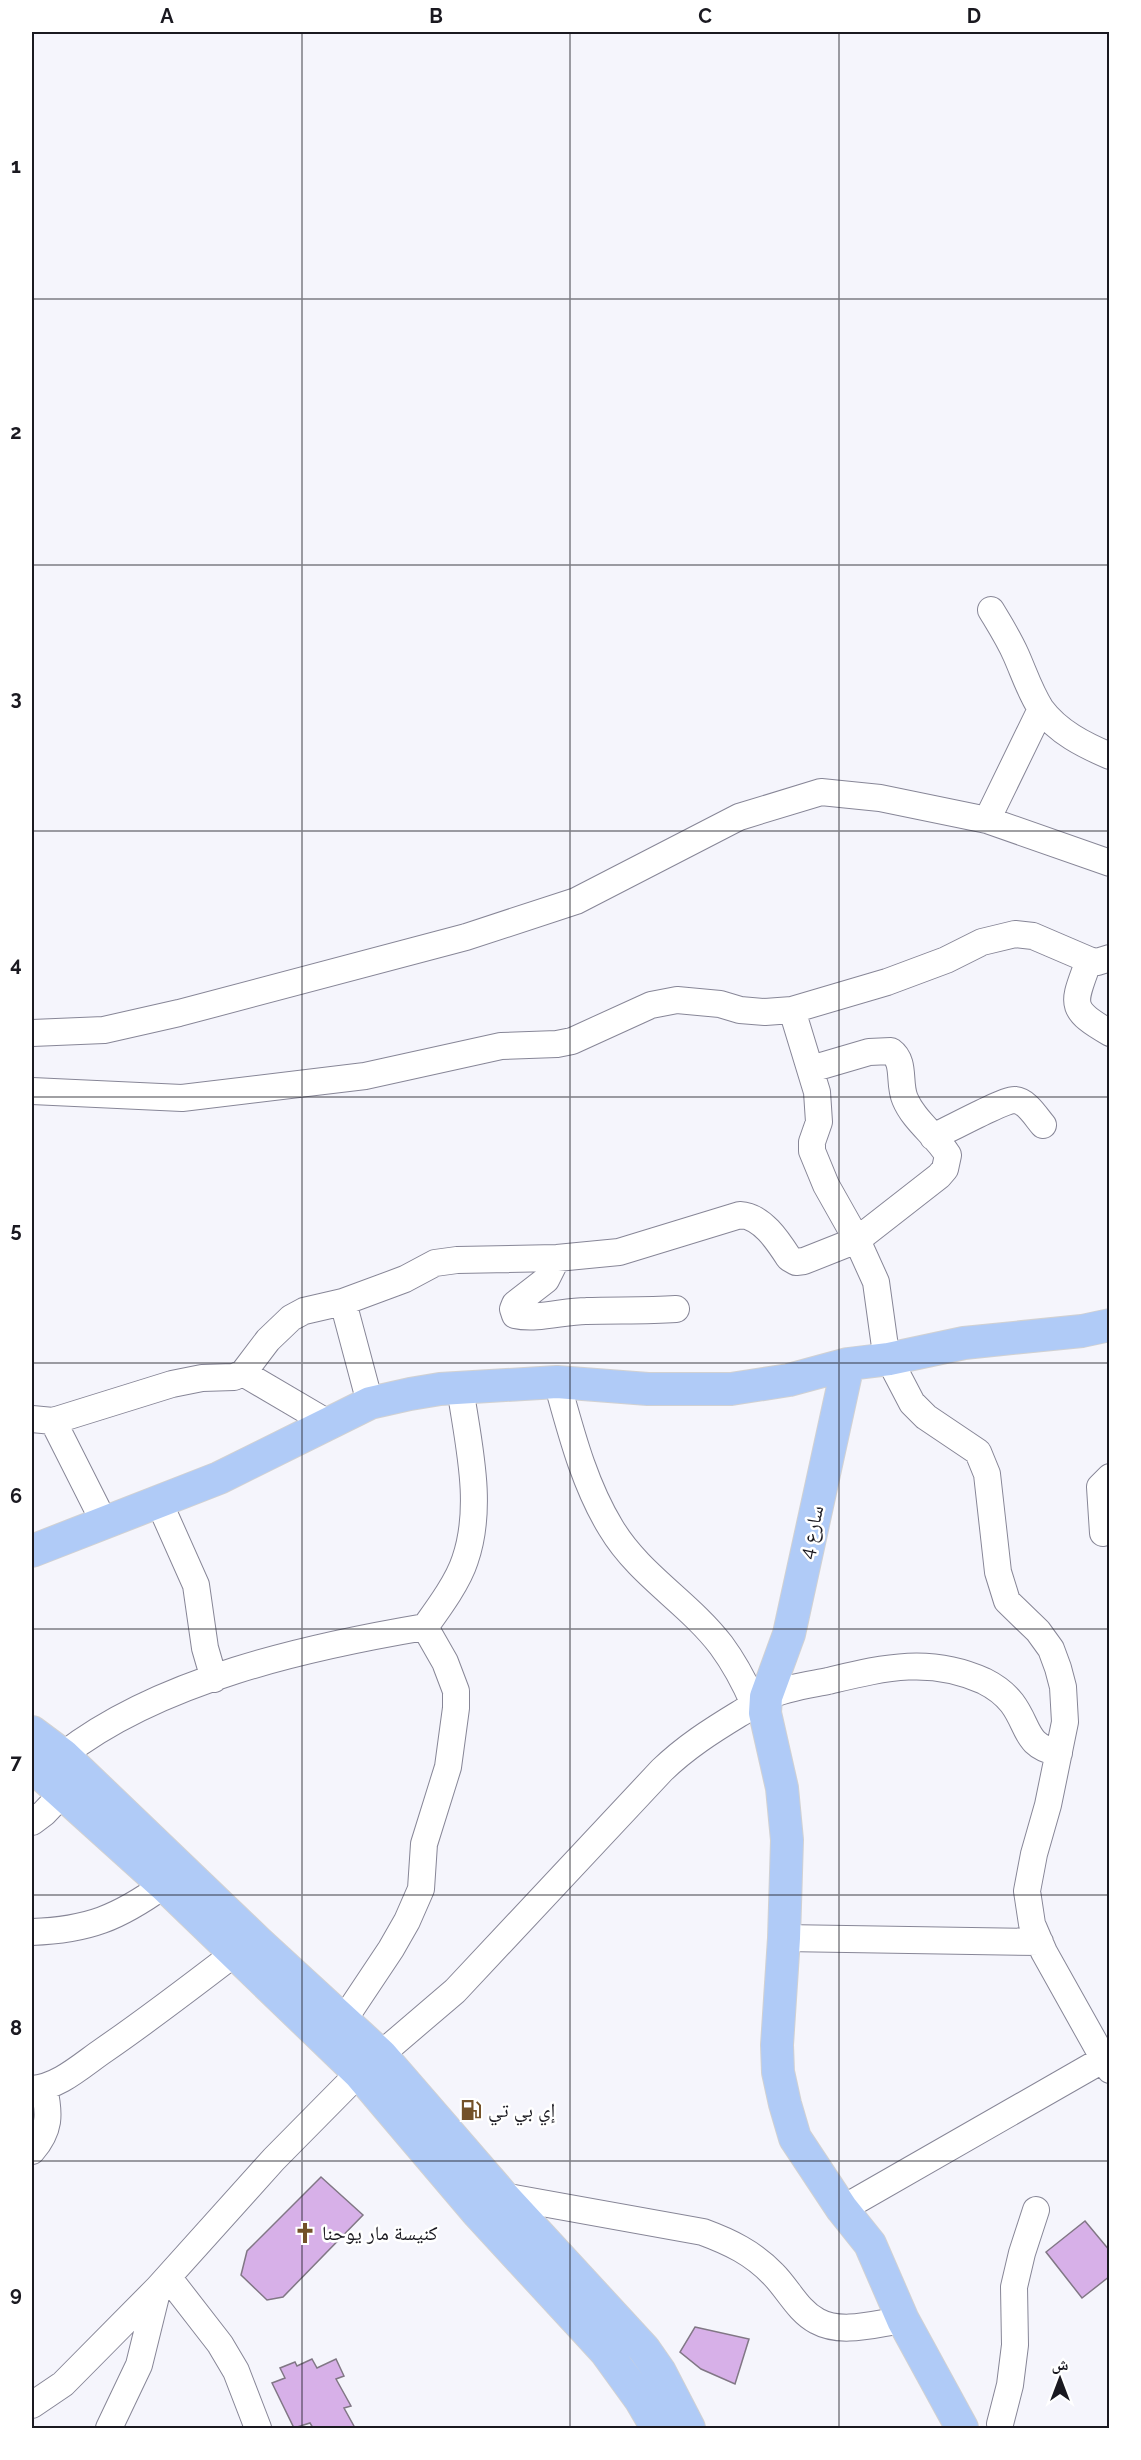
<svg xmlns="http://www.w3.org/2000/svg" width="1141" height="2460" font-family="Raleway,'Noto Naskh Arabic',sans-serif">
<rect width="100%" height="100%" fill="#f5f5fc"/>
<path fill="#d7b0e8" stroke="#817785" stroke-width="1.5" d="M 321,2177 L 363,2215 L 283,2297 L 267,2300 L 241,2275 L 247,2251 Z
M 1085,2221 L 1110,2251 L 1110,2276 L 1082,2298 L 1046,2252 Z
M 695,2327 L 749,2339 L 735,2384 L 701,2369 L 680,2352 Z
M 312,2359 L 317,2368 L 336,2359 L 344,2376 L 336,2379 L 351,2406 L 344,2408 L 355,2428 L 313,2428 L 310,2423 L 294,2428 L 272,2383 L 285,2378 L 280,2368 L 295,2362 L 297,2366 Z"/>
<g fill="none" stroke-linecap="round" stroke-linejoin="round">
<defs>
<path id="minor" d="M 991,610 C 1000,625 1009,639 1016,655 C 1024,673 1030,692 1041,709 C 1058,732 1084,745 1110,756
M 987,820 L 1041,709
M 1089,960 C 1074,1003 1066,1008 1110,1033
M 792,1010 L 817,1092 L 819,1122 L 812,1142 L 812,1151 L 826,1185 L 857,1240 L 876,1282 L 885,1347 L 889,1359 L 912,1403 L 926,1417 L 978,1452 L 987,1474 L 998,1572 L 1007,1601 L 1038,1631 L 1051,1649 L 1058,1668 L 1063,1687 L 1065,1722 L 1048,1805 L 1034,1854 L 1027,1891 L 1032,1924 L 1044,1952 L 1110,2070
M 32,1033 L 104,1030 L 179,1013 L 466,937 L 576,901 L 739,817 L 821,792 L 880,798 L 987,820 L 1110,863
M 32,1091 L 182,1098 L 365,1076 L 501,1046 L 557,1044 L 572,1041 L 651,1005 L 677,1000 L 720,1004 L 740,1010 L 765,1012 L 792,1010 L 887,982 L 946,960 L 982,942 L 1015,934 L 1033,936 L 1089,960 L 1097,962 L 1110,958
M 933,1137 C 946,1131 1007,1098 1015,1100 C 1027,1101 1036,1117 1043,1125
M 557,1258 L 546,1280 L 515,1304 L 513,1309 L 515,1315 C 537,1320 564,1311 586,1311 C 616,1310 646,1311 676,1309
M 343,1302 L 370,1403
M 243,1373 L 328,1423
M 557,1382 C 571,1432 584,1484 611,1528 C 639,1575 688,1602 721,1645 C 735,1664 745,1683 754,1704
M 32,1419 L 53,1421 L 172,1384 L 202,1378 L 234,1377 L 243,1373 L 268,1340 L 291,1318 L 304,1311 L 343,1302 L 405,1279 L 435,1263 L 457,1260 L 557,1258 L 619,1252 L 740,1215 C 762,1216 778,1241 789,1258 L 796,1262 L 804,1261 L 857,1240 L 939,1176 L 945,1169 L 948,1155 C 936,1135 914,1121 905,1099 C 898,1083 906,1062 891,1051 L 869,1052 L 811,1069
M 53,1421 L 104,1522
M 159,1502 L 196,1585 L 205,1648 L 214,1679
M 1103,1533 L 1100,1487 L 1110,1477
M 425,1627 C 438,1609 458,1582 465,1560 C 484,1505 468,1443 460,1387
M 63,1755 C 159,1680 307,1647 425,1627 L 445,1662 L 456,1691 L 456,1708 L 448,1767 L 424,1844 L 421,1889 L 407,1921 L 391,1949 L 343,2021
M 32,1822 L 44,1813 L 62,1794
M 32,1932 C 88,1930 118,1918 164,1885
M 784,1938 L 1040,1942
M 32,2089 C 59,2087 82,2065 104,2050 C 149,2019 192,1986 235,1953
M 32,2151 C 50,2130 50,2115 44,2088
M 503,2196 L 703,2232 C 730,2242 753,2253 773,2274 C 788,2289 798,2311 817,2321 C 842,2335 877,2323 903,2320
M 842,2209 L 1104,2059
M 168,2277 L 220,2344 L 236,2371 L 258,2428
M 32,2405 L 63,2384 L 158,2288
M 1000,2424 L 1010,2385 L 1015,2345 L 1014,2287 L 1022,2253 L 1036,2210
M 109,2428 L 139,2365 L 158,2288 L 274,2159 L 359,2073 L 455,1991 L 662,1770 C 686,1747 711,1731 739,1714 C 748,1709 757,1701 766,1697 C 785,1688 808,1685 828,1681 C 883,1668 929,1656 984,1681 C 994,1686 1005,1694 1012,1703 C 1030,1727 1024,1746 1059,1753"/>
<path id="major" d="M 848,1364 L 789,1634 L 766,1697 L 765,1713 L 782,1788 L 787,1840 L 784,1938 L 777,2045 L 778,2072 L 785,2104 L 795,2138 L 842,2209 L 870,2244 L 903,2320 L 962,2428
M 32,1551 L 219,1478 L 370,1403 L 410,1394 L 440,1389 L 557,1382 L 648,1389 L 731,1389 L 789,1380 L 848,1364 L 889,1359 L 964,1343 L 1082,1331 L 1110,1325
M 32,1732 L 63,1755 L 258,1942 L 381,2055 L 503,2196 L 644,2349 L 660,2372 L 689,2428
M 32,1766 L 164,1885 L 359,2073 L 477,2212 L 606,2352 L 640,2399 L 657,2428"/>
</defs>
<use href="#minor" stroke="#878697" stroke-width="28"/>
<use href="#major" stroke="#d1d1d2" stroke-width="34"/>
<use href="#minor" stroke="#fff" stroke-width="26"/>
<use href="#major" stroke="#b0cbf7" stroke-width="32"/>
</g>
<path fill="none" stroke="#1a1920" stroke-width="1.5" stroke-opacity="0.55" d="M 302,32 L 302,2428M 570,32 L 570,2428M 839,32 L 839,2428M 32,299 L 1110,299M 32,565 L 1110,565M 32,831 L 1110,831M 32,1097 L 1110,1097M 32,1363 L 1110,1363M 32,1629 L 1110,1629M 32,1895 L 1110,1895M 32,2161 L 1110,2161"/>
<defs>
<symbol id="fuel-bare" viewBox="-9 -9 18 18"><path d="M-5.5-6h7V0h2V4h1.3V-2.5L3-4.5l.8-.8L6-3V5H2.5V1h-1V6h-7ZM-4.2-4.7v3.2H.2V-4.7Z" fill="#735129" stroke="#fff" stroke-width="2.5" paint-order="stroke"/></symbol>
<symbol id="church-bare" viewBox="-9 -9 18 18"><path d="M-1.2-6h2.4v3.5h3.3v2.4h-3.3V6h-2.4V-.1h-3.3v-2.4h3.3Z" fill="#735129" stroke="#fff" stroke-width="2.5" paint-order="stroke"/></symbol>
</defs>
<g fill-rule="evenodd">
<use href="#fuel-bare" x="456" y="2095" width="30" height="30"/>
<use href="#church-bare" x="290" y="2218" width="30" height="30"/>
</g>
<g text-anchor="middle" stroke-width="5" stroke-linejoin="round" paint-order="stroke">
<g font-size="20" fill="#1a1920" stroke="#fff">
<text transform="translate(811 1532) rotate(-78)" y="7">سارع 4</text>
</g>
<g font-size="20" fill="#1a1920" stroke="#fff" text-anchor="start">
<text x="488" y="2117">إي بي تي</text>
<text x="322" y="2240">كنيسة مار يوحنا</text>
</g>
</g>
<rect width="1141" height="2460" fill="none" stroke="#ffffff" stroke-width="66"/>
<g transform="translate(1060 2379)" stroke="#ffffff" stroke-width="4.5" paint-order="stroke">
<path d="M0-4.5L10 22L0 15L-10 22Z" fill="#1a1920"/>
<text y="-9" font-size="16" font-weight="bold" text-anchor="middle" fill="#1a1920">ش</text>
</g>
<rect x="33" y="33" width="1075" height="2394" fill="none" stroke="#1a1920" stroke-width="2"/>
<g font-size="20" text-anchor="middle" font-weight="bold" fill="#1a1920">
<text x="167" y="23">A</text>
<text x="436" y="23">B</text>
<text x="705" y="23">C</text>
<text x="974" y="23">D</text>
<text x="16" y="173">1</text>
<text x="16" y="439">2</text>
<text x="16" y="705">3</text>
<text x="16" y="971">4</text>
<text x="16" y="1237">5</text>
<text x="16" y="1503">6</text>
<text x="16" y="1769">7</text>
<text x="16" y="2035">8</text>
<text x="16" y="2301">9</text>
</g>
</svg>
